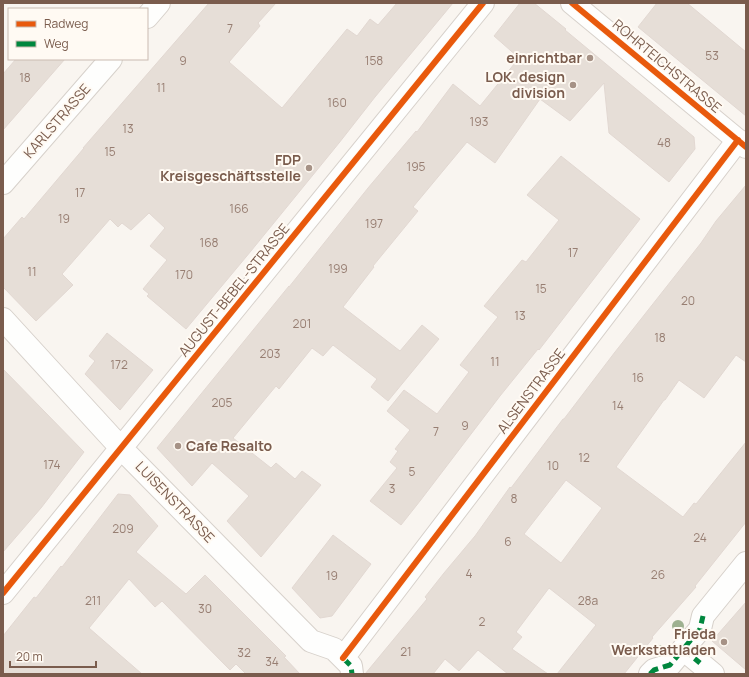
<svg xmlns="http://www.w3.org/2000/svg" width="749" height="677" font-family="Manrope,sans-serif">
<rect width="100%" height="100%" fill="#f9f5f0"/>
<path fill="#e6ded7" stroke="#e2d8d2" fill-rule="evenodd" d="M 209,3 L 276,3 L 258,23 L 260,26 L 229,62 L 282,108 L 347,29 L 357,36 L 370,19 L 378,25 L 397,3 L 453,3 L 375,97 L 339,143 L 251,251 L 186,329 L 147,296 L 149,294 L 143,289 L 167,260 L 150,246 L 165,228 L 149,213 L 131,230 L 122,223 L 118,227 L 110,219 L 62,274 L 73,285 L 36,321 L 3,287 L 3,239 L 22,217 L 24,219 L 84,148 L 83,148 Z
M 520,3 L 534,3 L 566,29 L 565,30 L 694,137 L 695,149 L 669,182 L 609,133 L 604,83 L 570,121 L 540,99 L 495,163 L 467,142 L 413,207 L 418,211 L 373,266 L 374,267 L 343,307 L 400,351 L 422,325 L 439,339 L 388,401 L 371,387 L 377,379 L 333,345 L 323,356 L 312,348 L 279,389 L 276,386 L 233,438 L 271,468 L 276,463 L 295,479 L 302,471 L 321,485 L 261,557 L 227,521 L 249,496 L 212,463 L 192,486 L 157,448 L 289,286 L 289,287 L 368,188 L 416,131 L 417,132 L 453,84 L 480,106 L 519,58 L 494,36 Z
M 657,3 L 687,3 L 746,52 L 746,116 L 638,27 Z
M 16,59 L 65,59 L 3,130 L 3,74 Z
M 561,156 L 640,219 L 539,350 L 538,349 L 500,396 L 420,501 L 401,525 L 370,501 L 397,468 L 390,462 L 398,451 L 395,449 L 410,430 L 387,411 L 404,390 L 437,414 L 469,372 L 460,365 L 498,317 L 484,306 L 522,260 L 526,262 L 559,220 L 527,195 Z
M 746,185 L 746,362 L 736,355 L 704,398 L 679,380 L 665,400 L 664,400 L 616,467 L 683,517 L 694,503 L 696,504 L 746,442 L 746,522 L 695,586 L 696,587 L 652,637 L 653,638 L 624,674 L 557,674 L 596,625 L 549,588 L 516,632 L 522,637 L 512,649 L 548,674 L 508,674 L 478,650 L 459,671 L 445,659 L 433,674 L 365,674 L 427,599 L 425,597 L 444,573 L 475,536 L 510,487 L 511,488 L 563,419 L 564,419 L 615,352 L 701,243 L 716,221 ZM 566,480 L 602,508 L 561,563 L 524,534 Z
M 107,333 L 153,370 L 120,410 L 85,374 L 95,361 L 89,356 Z
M 3,369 L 84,452 L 41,508 L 3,552 Z
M 118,494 L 130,495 L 158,526 L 136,552 L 186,594 L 205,575 L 286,656 L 284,657 L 300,674 L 246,674 L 236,664 L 230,670 L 162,601 L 155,607 L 129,579 L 89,628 L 142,674 L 3,674 L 3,636 L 34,597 L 36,598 L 61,566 L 62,567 Z
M 333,535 L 371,564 L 332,616 L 320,618 L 292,588 Z
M 746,602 L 746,670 L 712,641 Z"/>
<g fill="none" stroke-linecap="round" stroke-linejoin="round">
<defs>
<path id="minor" d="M 572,3 L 746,147
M 147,17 L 159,3
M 3,183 L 111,59
M 3,319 L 121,448 L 311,641 L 334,649 L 351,666 L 352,674
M 3,593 L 483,3
M 683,649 L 713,674
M 343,658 L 738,140
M 650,674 L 654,670 L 670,665 L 700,629 L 703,616 L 746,563"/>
</defs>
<use href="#minor" stroke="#d7d1cb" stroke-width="24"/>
<use href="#minor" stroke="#fefefd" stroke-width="22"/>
<path stroke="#00873e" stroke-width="5" stroke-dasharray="10 5" stroke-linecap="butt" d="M 683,649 L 700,663
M 343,658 L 351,666 L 352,674
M 650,674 L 654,670 L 670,665 L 700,629 L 703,616"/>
<defs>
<path id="cycleway" d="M 572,3 L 746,147
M 3,593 L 483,3
M 343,658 L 738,140"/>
</defs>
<use href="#cycleway" stroke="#fffaf3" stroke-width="8"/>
<use href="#cycleway" stroke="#e8590c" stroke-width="6"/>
</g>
<g fill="#9eb190">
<circle cx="678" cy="626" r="6"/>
<circle cx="660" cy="651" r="6"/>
</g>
<g fill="#a69286" stroke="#fffaf3" stroke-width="1.5">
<circle cx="590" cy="58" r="4"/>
<circle cx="573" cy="85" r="4"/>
<circle cx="309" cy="168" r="4"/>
<circle cx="178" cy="446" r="4"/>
<circle cx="724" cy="642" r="4"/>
</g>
<g text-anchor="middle" stroke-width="4" stroke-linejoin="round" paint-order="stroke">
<g font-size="12" fill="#977e72">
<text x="230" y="33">7</text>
<text x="712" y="60">53</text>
<text x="183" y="65">9</text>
<text x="374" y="65">158</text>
<text x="25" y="82">18</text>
<text x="161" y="92">11</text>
<text x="337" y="107">160</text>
<text x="479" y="126">193</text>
<text x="128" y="133">13</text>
<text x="664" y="147">48</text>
<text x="110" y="156">15</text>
<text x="416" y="171">195</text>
<text x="80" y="197">17</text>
<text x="239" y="213">166</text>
<text x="64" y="223">19</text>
<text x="374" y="228">197</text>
<text x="209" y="247">168</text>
<text x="573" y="257">17</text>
<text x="338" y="273">199</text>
<text x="32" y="276">11</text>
<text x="184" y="279">170</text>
<text x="541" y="293">15</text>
<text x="688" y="305">20</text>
<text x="520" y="320">13</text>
<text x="302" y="328">201</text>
<text x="660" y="342">18</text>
<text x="270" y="358">203</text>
<text x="495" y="366">11</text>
<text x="119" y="369">172</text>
<text x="638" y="382">16</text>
<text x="222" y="407">205</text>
<text x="618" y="410">14</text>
<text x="465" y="430">9</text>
<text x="436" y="436">7</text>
<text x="584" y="462">12</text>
<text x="52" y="469">174</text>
<text x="553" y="470">10</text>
<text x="412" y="476">5</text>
<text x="392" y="493">3</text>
<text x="514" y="503">8</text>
<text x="123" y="533">209</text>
<text x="700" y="542">24</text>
<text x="508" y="546">6</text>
<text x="469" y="578">4</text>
<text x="658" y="579">26</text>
<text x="332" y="580">19</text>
<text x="93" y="605">211</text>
<text x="588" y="605">28a</text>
<text x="205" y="613">30</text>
<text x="482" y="626">2</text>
<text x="406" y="656">21</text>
<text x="244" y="657">32</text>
<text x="272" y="666">34</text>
</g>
<g font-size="14" font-weight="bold" fill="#7a5c4d" stroke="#fffaf3" text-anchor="end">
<text x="582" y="63">einrichtbar</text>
<text x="565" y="82">LOK. design<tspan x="565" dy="16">division</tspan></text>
<text x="301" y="165">FDP<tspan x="301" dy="16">Kreisgeschäftsstelle</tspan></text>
<text x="186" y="451" text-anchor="start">Cafe Resalto</text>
<text x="716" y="639">Frieda<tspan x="716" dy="16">Werkstattladen</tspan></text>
</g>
<g font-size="14" fill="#7a5c4d" stroke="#fffaf3">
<text transform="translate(667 66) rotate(40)" y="5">ROHRTEICHSTRASSE</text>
<text transform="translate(57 121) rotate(-49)" y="5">KARLSTRASSE</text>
<text transform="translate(234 290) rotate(-51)" y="5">AUGUST-BEBEL-STRASSE</text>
<text transform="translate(531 391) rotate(-53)" y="5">ALSENSTRASSE</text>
<text transform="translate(175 502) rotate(46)" y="5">LUISENSTRASSE</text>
</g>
</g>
<rect width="749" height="677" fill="none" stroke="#7a5c4d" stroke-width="8"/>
<rect x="8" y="8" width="140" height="52" fill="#fffaf3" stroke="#cabbb1"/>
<rect x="16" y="21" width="20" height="6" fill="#e8590c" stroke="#cabbb1"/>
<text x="44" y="28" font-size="12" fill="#7a5c4d">Radweg</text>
<rect x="16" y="41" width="20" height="6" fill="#00873e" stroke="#cabbb1"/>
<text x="44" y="48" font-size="12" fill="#7a5c4d">Weg</text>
<path d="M10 661v6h86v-6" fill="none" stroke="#7a5c4d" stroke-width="2"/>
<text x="16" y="661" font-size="12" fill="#7a5c4d" stroke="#fffaf3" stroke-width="3" paint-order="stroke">20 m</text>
</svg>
